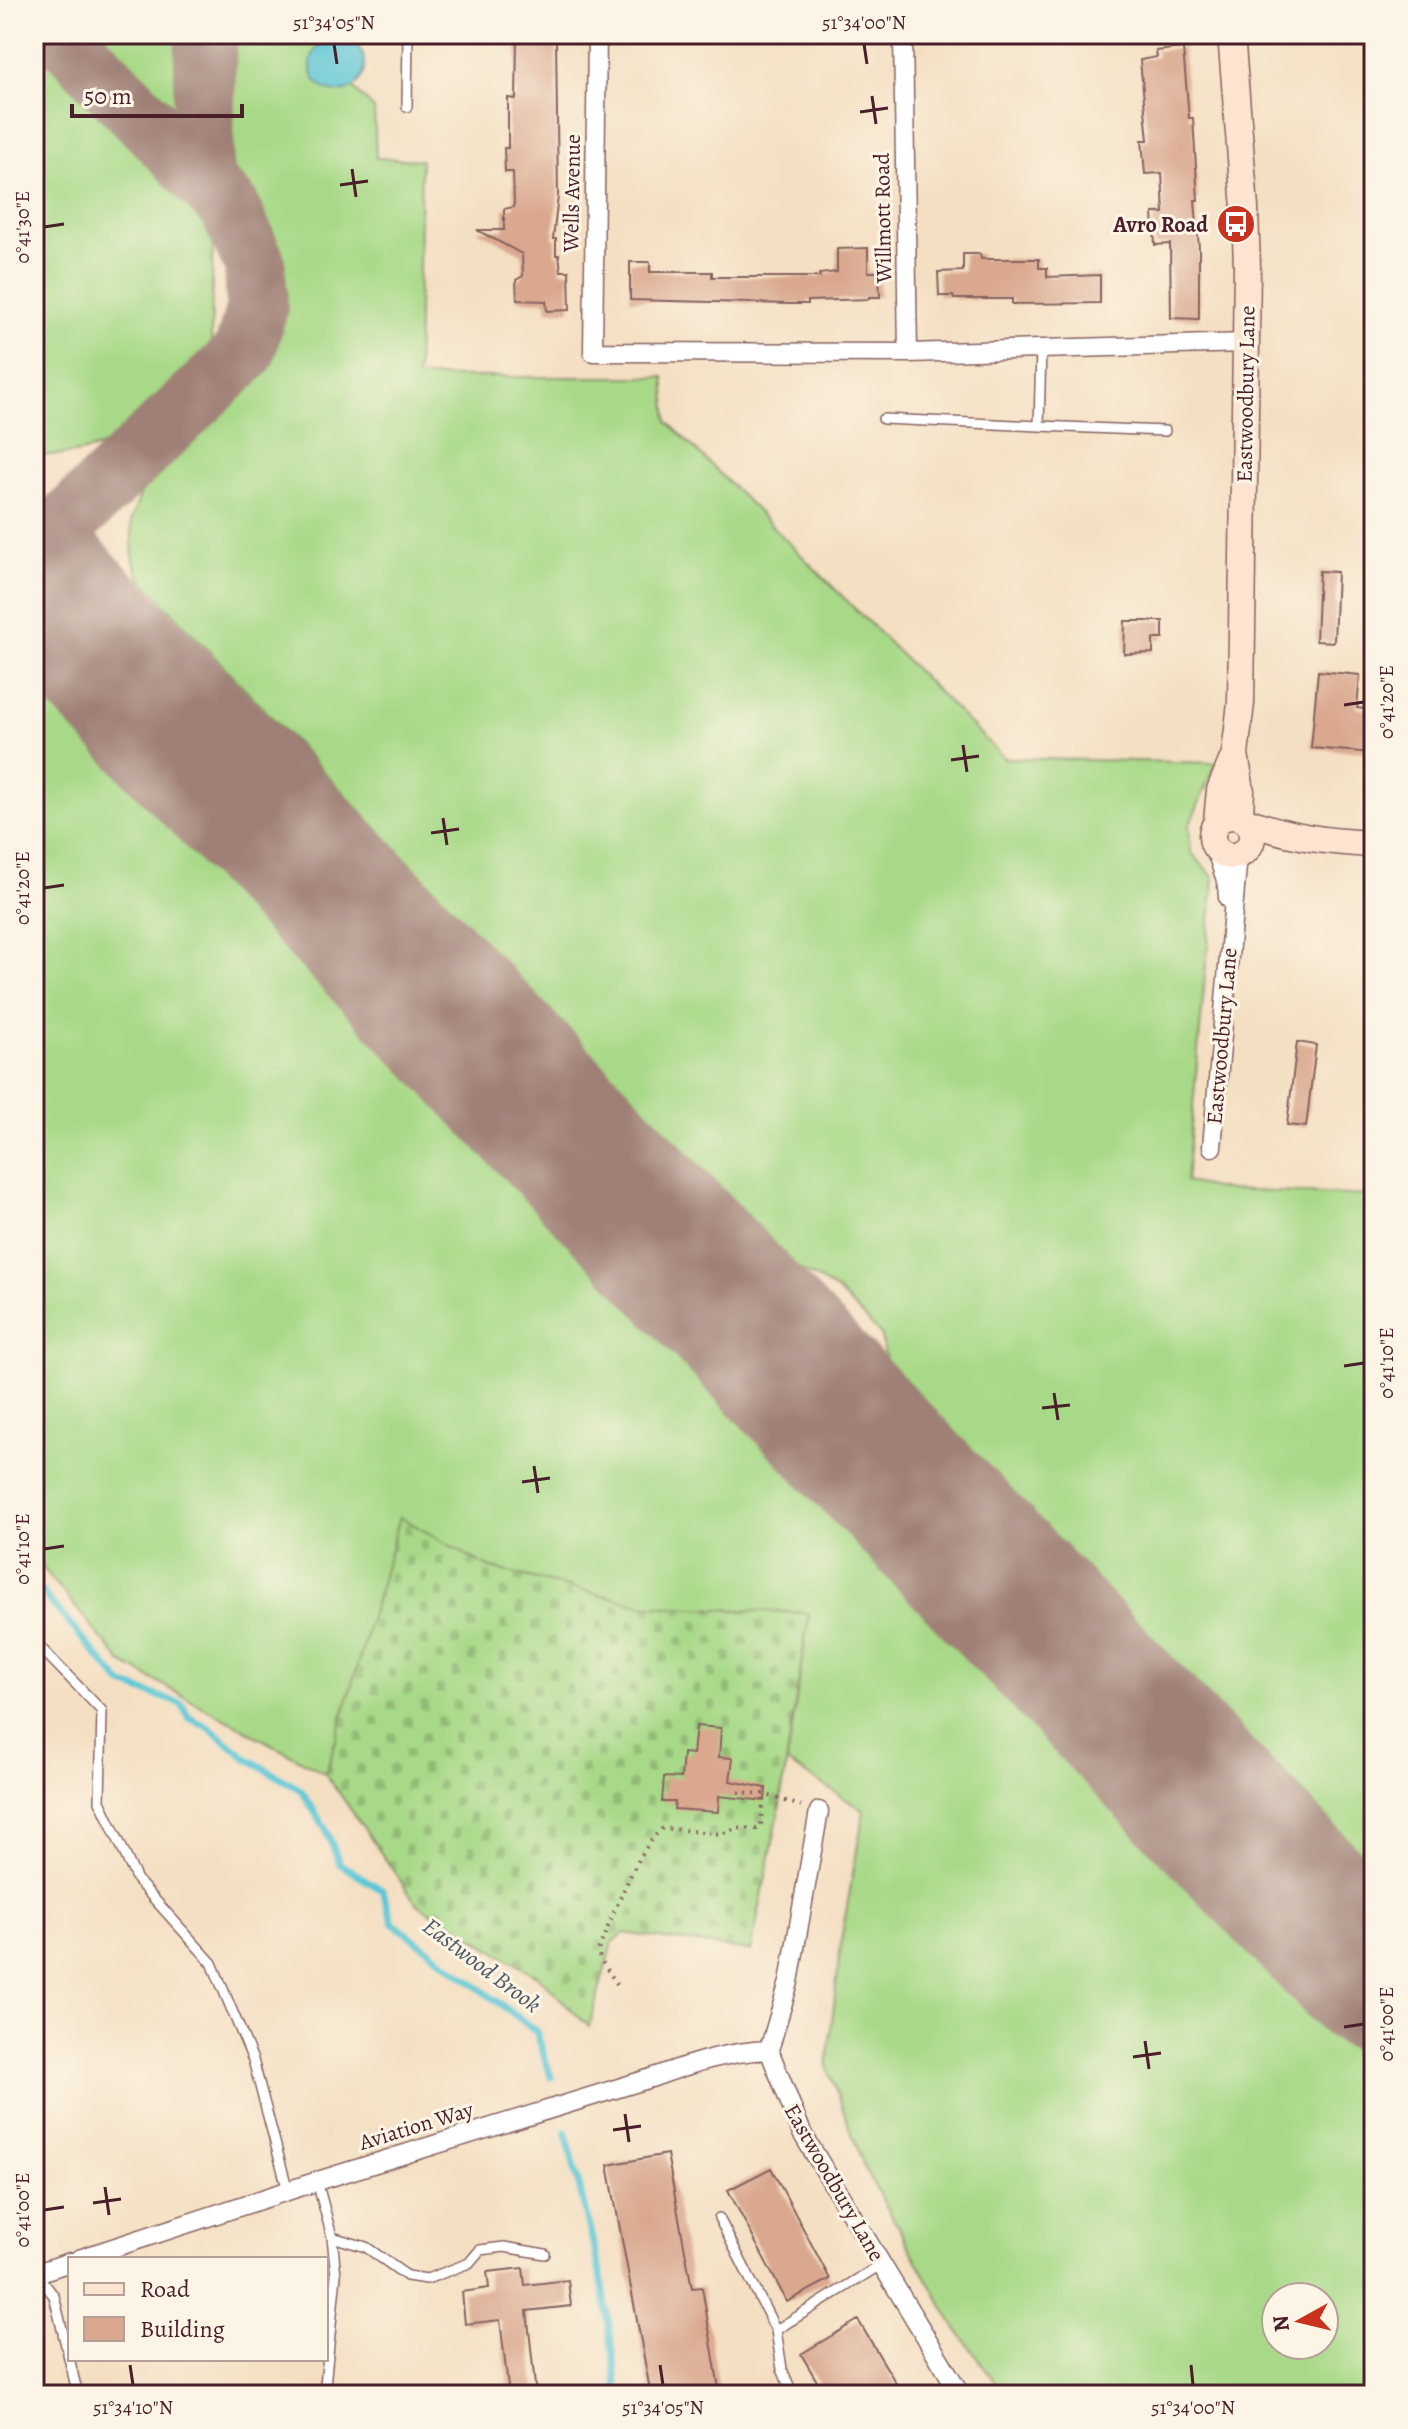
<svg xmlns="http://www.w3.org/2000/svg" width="1408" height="2429" font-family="Alegreya,serif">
<defs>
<pattern id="cemetery-stones" width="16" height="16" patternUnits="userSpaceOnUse" patternTransform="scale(2)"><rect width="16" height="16" fill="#a8d988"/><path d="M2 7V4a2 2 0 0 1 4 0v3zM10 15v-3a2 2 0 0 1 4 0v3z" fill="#92ba76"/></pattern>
</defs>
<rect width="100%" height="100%" fill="#fcf5e5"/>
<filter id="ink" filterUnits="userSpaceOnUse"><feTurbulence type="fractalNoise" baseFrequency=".0125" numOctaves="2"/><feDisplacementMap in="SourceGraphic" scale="16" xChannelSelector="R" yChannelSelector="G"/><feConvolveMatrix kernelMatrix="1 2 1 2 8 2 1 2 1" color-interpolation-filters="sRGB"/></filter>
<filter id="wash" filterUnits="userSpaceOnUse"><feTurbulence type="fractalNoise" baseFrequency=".006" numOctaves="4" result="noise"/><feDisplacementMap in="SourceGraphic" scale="32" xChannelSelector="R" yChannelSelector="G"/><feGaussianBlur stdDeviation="1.8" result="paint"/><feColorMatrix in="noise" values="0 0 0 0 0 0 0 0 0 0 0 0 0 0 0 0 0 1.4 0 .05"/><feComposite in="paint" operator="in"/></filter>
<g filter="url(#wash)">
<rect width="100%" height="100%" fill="#f4dfc2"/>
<path fill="#a8d988" stroke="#797c5a" stroke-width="2" fill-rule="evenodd" d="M 103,34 L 198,34 L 195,128 Z
M 219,38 L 329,39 L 319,45 L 345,91 L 352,87 L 374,109 L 376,158 L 421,160 L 417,377 L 664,377 L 668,422 L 1004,758 L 1216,763 L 1189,826 L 1191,852 L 1214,878 L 1186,1182 L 1225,1190 L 1374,1196 L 1374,1867 L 1277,1765 L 1267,1775 L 887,1366 L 881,1335 L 838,1291 L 789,1263 L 140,578 L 133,558 L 131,520 L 147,477 L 259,367 L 275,344 L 287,294 L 283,265 L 273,233 L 258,200 L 222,155 L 215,137 Z
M 34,39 L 213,228 L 211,348 L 106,445 C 82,454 60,456 34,455 Z
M 34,659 L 732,1386 L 746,1419 L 813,1474 L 1083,1747 L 1374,2053 L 1374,2395 L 1004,2395 L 953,2324 L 865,2169 L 827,2066 L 842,1935 L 864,1811 L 787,1762 L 809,1614 L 645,1606 L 488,1567 L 401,1518 L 326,1774 L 121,1662 L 34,1557 ZM 1276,2297 L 1324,2297 L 1324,2345 L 1276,2345 Z"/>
<path fill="url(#cemetery-stones)" stroke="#797c5a" stroke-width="2" d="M 400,1517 L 488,1567 L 645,1606 L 809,1613 L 779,1811 L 751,1951 L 624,1933 L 612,1943 L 589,2027 L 541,1979 L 416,1903 L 326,1774 Z"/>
<path fill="#5bc6d5" stroke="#527280" stroke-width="2" d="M311 65a27 27 0 1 1 54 0a27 27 0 1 1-54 0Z"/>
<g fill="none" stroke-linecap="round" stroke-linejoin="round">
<path stroke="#5bc6d5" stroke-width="7" d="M 34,1583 L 122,1684 L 182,1704 L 188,1717 L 208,1727 L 245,1757 L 301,1790 L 326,1830 L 340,1864 L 382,1890 L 393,1923 L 536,2031 L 551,2077
M 566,2132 L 603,2285 L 619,2395"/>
<path stroke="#9f7f76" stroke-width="62" d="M 202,180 L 206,34
M 34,535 L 52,533 L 69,520 L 244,353 L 257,307 L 255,264 L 229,207 L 61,34
M 59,606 C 53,571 51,552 69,520"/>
<path stroke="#9f7f76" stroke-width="152" d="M 34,580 L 1374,1976"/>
</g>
<g id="blocks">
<path fill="#daa88f" d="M 517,34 L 552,34 L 552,37 L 556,37 L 558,196 L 553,239 L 556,239 L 556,255 L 559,255 L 561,271 L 569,271 L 570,310 L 547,311 L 546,301 L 517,300 L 516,280 L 523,276 L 522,254 L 477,230 L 504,230 L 504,209 L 514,207 L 513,172 L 505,172 L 504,148 L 508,148 L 508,98 L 516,99 Z
M 1183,48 L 1189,118 L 1193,118 L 1198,200 L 1195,200 L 1199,249 L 1199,319 L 1171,318 L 1170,244 L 1155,245 L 1153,213 L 1164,213 L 1162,173 L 1145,174 L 1142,140 L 1148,140 L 1140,60 L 1157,57 L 1156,51 Z
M 868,248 L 868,272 L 879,272 L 880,297 L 869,297 L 869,299 L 808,301 L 808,304 L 789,304 L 630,300 L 630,262 L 650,262 L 650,272 L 712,272 L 712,277 L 820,277 L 819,274 L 837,272 L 837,249 Z
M 963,254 L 980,254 L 981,259 L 1039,259 L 1039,268 L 1047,268 L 1047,277 L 1100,275 L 1100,303 L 1012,304 L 1012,299 L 954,299 L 953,296 L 939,296 L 938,272 L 963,271 Z
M 1319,571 L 1337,572 L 1334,642 L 1316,641 Z
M 1125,621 L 1163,621 L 1163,639 L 1153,639 L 1153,653 L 1124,654 Z
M 1318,671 L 1360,675 L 1357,708 L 1374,710 L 1374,753 L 1311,748 Z
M 1297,1042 L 1316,1045 L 1306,1127 L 1287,1125 Z
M 696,1726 L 721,1728 L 719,1757 L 733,1758 L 730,1781 L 766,1788 L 765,1801 L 719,1796 L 718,1812 L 674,1809 L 675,1802 L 662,1802 L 664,1777 L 681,1778 L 683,1753 L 693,1754 Z
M 667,2154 L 692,2288 L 702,2287 L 720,2395 L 651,2395 L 608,2165 Z
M 771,2168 L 830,2279 L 787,2302 L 728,2190 Z
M 523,2268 L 525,2285 L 568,2280 L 571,2306 L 527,2311 L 536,2395 L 509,2395 L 500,2320 L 465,2324 L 462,2292 L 489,2288 L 487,2272 Z
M 858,2320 L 903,2395 L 825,2395 L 801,2354 Z"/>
</g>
</g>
<g filter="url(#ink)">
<use href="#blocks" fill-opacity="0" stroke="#866260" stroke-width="2"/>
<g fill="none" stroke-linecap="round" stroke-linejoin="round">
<defs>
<path id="lane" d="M 407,107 L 408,34
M 883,419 L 1039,426 L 1041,349
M 1039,426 L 1165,431
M 34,1641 L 102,1711 L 100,1801 L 137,1880 L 212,1963 L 253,2060 L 288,2191
M 317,2181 L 332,2237 L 336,2275 L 324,2395
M 719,2218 L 776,2330
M 332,2237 L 366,2247 L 407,2276 L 427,2279 L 469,2263 L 480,2250 L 504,2247 L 545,2254
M 36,2273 L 54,2296 L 78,2395
M 793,2395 L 782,2369 L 776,2330 L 882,2264"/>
<path id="street" d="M 597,34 L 593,352 L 908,353 L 1246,343
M 903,34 L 908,353
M 1215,848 L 1227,883 L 1228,898
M 1212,1147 L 1238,855
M 819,1811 L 789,1982 L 769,2050 L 802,2133 L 961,2395
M 79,2259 L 324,2179 L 651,2078 C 693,2063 725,2052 769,2050
M 34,2274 L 70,2262"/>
<path id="secondary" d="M 1231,34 L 1245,208 L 1247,267 L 1241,703 L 1235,754 L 1241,791 L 1240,817
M1212 836a20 20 0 1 1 40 0a20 20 0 1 1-40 0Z
M 1217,821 L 1220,790 L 1235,754
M 1246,821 C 1291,837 1327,842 1374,844"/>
</defs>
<use href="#lane" stroke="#866260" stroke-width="12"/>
<use href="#street" stroke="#866260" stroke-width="21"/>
<use href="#secondary" stroke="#866260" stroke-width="29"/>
<path stroke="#866260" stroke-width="4" stroke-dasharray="2 6" stroke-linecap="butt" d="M 738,1792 L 764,1794 L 801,1806
M 617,1984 L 600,1959 L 598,1951 C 611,1920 638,1847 663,1828 L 721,1834 L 738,1828 L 757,1829 L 761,1825 L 764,1794"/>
<use href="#lane" stroke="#fff" stroke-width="9"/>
<use href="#street" stroke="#fff" stroke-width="18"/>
<use href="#secondary" stroke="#fde4d1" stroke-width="26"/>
</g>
</g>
<path fill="none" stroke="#4a1f2b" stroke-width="3" d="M 334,44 L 337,64M 864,44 L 867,64M 872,96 L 876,124M 860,112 L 888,108M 352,169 L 356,197M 340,185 L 368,181M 44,227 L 64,224M 1344,705 L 1364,702M 963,745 L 967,772M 951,760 L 979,756M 443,818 L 447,845M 431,833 L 459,829M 44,888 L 64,885M 1344,1366 L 1364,1363M 1054,1393 L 1058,1420M 1042,1408 L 1070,1405M 534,1466 L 538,1493M 522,1482 L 550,1478M 44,1549 L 64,1546M 1344,2027 L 1364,2024M 1145,2041 L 1149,2069M 1133,2057 L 1161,2053M 625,2114 L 629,2142M 613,2130 L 641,2126M 105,2187 L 109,2215M 93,2203 L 121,2199M 44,2210 L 64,2207M 130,2365 L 133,2385M 660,2365 L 663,2385M 1191,2365 L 1193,2385"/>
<defs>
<symbol id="bus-disc" viewBox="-11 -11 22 22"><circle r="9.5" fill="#c8321e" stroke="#fcf5e5"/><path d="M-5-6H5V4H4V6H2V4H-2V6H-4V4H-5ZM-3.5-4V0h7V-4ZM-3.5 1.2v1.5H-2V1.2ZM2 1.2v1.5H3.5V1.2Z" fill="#fff"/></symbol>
</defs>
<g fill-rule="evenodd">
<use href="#bus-disc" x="1214" y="202" width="44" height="44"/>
</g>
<g text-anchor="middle" stroke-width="6" stroke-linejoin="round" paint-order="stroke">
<g font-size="22" fill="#4a1f2b" stroke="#fcf5e5">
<text transform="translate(571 193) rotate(-89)" y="8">Wells Avenue</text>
<text transform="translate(882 218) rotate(-91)" y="8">Willmott Road</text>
<text transform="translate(1245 394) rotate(-89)" y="8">Eastwoodbury Lane</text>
<text transform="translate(1221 1036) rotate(-85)" y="8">Eastwoodbury Lane</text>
<text transform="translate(416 2125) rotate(-17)" y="8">Aviation Way</text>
<text transform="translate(835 2182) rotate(60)" y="8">Eastwoodbury Lane</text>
</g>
<g font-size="22" font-weight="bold" fill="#4a1f2b" stroke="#fcf5e5" text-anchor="end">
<text x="1208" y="232">Avro Road</text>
</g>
<g font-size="24" font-style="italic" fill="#505966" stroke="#fcf5e5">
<text transform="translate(482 1965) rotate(37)" y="8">Eastwood Brook</text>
</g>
</g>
<rect width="1408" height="2429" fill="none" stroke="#fcf5e5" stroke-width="88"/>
<rect x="68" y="2257" width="260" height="104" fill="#fcf5e5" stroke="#b59f9b" stroke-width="2"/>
<rect x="84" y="2283" width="40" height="12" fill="#fde4d1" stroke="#b59f9b" stroke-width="2"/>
<text x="140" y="2297" font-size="24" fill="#4a1f2b">Road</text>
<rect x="84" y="2317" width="40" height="24" fill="#daa88f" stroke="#b59f9b" stroke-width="2"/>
<text x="140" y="2337" font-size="24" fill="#4a1f2b">Building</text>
<g transform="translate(1300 2321) rotate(262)"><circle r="38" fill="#fcf5e5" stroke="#b59f9b" stroke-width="2"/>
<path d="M0-6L14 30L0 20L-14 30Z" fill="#c8321e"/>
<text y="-12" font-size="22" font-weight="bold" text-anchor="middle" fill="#4a1f2b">N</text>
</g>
<path d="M72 104v12h170v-12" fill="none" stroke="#4a1f2b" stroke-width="4"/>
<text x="84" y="104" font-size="24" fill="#4a1f2b" stroke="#fcf5e5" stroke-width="6" paint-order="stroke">50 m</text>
<rect x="44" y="44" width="1320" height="2341" fill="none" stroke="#4a1f2b" stroke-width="3"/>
<g font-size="20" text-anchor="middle" fill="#4a1f2b">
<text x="334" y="29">51°34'05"N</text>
<text x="864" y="29">51°34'00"N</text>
<text transform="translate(22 227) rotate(-90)" y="7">0°41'30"E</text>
<text transform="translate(1386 702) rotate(-90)" y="7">0°41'20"E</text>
<text transform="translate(22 888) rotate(-90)" y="7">0°41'20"E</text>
<text transform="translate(1386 1363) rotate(-90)" y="7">0°41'10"E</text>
<text transform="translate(22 1549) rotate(-90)" y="7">0°41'10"E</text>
<text transform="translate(1386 2024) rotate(-90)" y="7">0°41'00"E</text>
<text transform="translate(22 2210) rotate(-90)" y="7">0°41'00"E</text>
<text x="133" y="2414">51°34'10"N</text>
<text x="663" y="2414">51°34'05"N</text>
<text x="1193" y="2414">51°34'00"N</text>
</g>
</svg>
